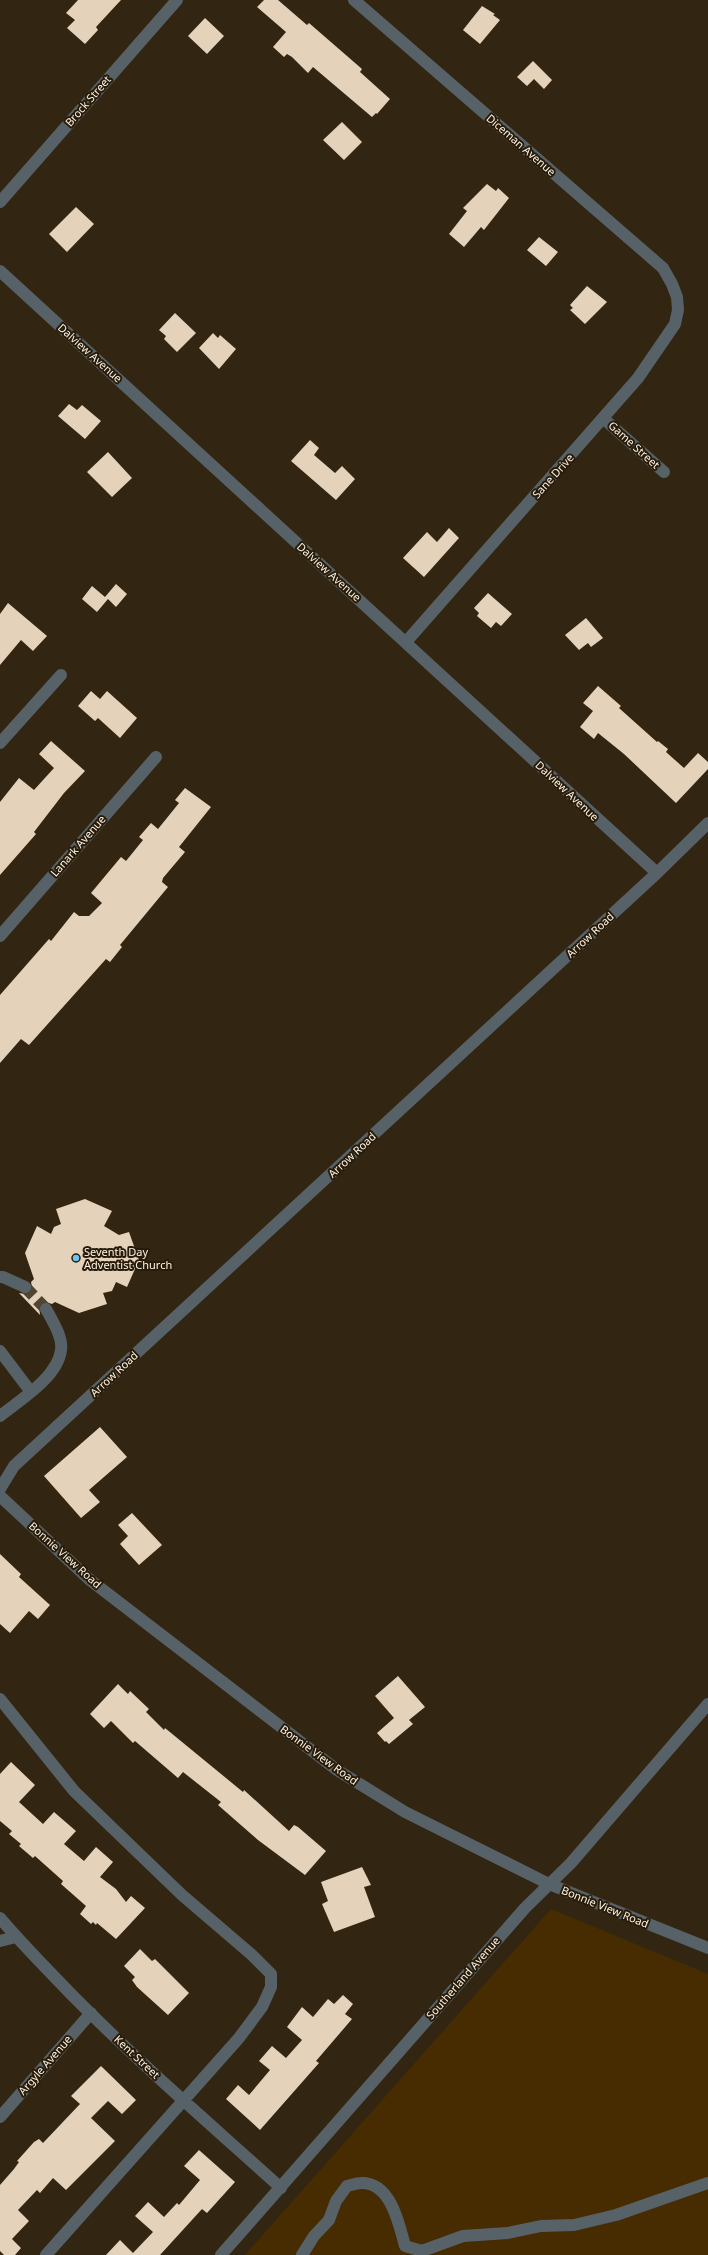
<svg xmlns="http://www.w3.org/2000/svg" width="708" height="2255" font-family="'Noto Sans',sans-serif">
<rect width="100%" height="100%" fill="#322512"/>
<path fill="#462c00" d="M 551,1909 L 708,1974 L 708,2255 L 245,2255 Z"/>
<path fill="#e4d2bb" d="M 78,0 L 121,0 L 96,27 L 98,30 L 85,44 L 67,28 L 75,20 L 66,13 Z
M 264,0 L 278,0 L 307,25 L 309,23 L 362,69 L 360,72 L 390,99 L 377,114 L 376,113 L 372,117 L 313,67 L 308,73 L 292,57 L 287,54 L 284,57 L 273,47 L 286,32 L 257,7 Z
M 482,6 L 495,14 L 493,15 L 500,20 L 480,44 L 463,30 Z
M 205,18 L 224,36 L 207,54 L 188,36 Z
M 533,61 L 552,80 L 544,89 L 534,79 L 527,86 L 517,77 Z
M 342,122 L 362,142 L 344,160 L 323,140 Z
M 487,184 L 496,191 L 498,188 L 509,198 L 484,230 L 481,227 L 464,247 L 449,234 L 467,211 L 463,208 Z
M 76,207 L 94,224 L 67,252 L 49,234 Z
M 539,237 L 558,252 L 546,266 L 527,250 Z
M 587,286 L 607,302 L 585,324 L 570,310 L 573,308 L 570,305 Z
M 175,313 L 196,333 L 177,352 L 164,339 L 166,336 L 159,330 Z
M 213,333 L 218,338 L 220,335 L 236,349 L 219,369 L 199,348 Z
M 69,404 L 77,410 L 82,405 L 101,421 L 85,439 L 58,416 Z
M 310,440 L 319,448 L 314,455 L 335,473 L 342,466 L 355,479 L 336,500 L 291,461 Z
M 108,452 L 132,478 L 112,497 L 87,472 Z
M 449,528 L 459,538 L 424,577 L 403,558 L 427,532 L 437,542 Z
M 116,584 L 127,594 L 116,607 L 108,599 L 97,612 L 82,599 L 92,586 L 105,597 Z
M 488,593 L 512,614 L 501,626 L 496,622 L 491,628 L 477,616 L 479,613 L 474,608 Z
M 8,603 L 47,636 L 33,651 L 21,640 L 0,665 L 0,614 Z
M 586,618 L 603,638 L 591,647 L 588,643 L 579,650 L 565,635 Z
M 598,686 L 621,706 L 619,708 L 657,742 L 658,741 L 668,749 L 666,752 L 684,768 L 698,753 L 708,762 L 708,769 L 676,803 L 624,754 L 598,733 L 594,739 L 580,727 L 593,711 L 583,703 Z
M 91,691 L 100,699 L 107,691 L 137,718 L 120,738 L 98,718 L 95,721 L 78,706 Z
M 51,741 L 85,771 L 64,793 L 34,832 L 36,834 L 0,875 L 0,802 L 19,778 L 34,790 L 54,768 L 39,754 Z
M 185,788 L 211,807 L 179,847 L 185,852 L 163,878 L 162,882 L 168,887 L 120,945 L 122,947 L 110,962 L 106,959 L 29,1045 L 21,1039 L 0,1063 L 0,995 L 49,939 L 51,941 L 74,912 L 79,916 L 89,916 L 102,903 L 91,893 L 121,857 L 126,861 L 143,840 L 139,837 L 151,823 L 158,829 L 179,803 L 175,800 Z
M 85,1199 L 112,1211 L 104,1226 L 119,1235 L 129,1232 L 139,1260 L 127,1287 L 116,1282 L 112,1291 L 103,1293 L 107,1304 L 79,1313 L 55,1302 L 52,1304 L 46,1302 L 39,1306 L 40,1315 L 19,1293 L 25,1294 L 30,1293 L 32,1287 L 31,1282 L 34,1279 L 25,1253 L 37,1226 L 51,1234 L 54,1227 L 61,1224 L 56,1209 Z
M 100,1427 L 127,1457 L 89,1490 L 100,1502 L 81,1518 L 44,1476 Z
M 132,1513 L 162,1545 L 139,1565 L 120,1544 L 128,1536 L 118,1525 Z
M 0,1554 L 21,1574 L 19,1577 L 50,1605 L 38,1619 L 29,1611 L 10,1633 L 0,1624 Z
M 398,1676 L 425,1707 L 409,1720 L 413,1724 L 389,1744 L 386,1741 L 385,1742 L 377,1733 L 394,1718 L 375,1696 Z
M 118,1684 L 128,1694 L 130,1691 L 149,1709 L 146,1712 L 164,1730 L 165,1728 L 243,1792 L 244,1790 L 289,1831 L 294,1825 L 298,1827 L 326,1851 L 305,1875 L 258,1840 L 218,1805 L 221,1802 L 183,1772 L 178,1778 L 135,1741 L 133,1743 L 111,1721 L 104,1728 L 90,1714 Z
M 11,1762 L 35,1785 L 19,1802 L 43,1824 L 54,1812 L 76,1831 L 64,1844 L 84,1861 L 96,1847 L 113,1862 L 100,1877 L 116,1889 L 126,1902 L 131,1896 L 145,1908 L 116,1939 L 97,1923 L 96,1925 L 93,1922 L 91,1924 L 80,1914 L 86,1906 L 61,1884 L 63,1881 L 35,1856 L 33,1858 L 19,1846 L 21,1844 L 9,1834 L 12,1831 L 0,1821 L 0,1774 Z
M 362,1867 L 371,1885 L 364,1887 L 375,1917 L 334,1932 L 322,1904 L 328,1901 L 321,1882 Z
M 140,1949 L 152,1961 L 155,1959 L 189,1993 L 168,2015 L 137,1987 L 132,1980 L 135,1977 L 124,1966 Z
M 343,1995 L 353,2004 L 345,2014 L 352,2019 L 316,2061 L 319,2063 L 260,2130 L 226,2099 L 238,2085 L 249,2095 L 270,2070 L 259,2061 L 272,2046 L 286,2058 L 302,2040 L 287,2027 L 302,2007 L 313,2017 L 328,1999 L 334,2004 Z
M 101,2066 L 136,2100 L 122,2114 L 108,2101 L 91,2118 L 115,2141 L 66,2190 L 53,2178 L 40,2193 L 37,2190 L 18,2210 L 29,2221 L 12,2239 L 21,2248 L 15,2255 L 4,2255 L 0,2251 L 0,2185 L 14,2169 L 19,2162 L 17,2161 L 34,2142 L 39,2139 L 43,2143 L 80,2104 L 71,2096 Z
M 199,2150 L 235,2182 L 207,2213 L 202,2209 L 160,2255 L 106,2255 L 120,2240 L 133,2253 L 153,2232 L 135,2216 L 148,2202 L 164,2217 L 177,2203 L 179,2205 L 200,2180 L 184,2166 Z"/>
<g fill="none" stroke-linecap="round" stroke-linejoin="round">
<path stroke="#504432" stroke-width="12" stroke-dasharray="12 6" stroke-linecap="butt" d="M 25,1287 L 46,1309"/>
<path stroke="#576268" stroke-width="12" d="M 354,0 L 663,268 L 672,284 L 677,297 L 678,310 L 675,324 L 638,378 L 406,642
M 0,202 L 177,0
M 0,271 L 657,873
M 604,419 L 664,472
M 0,743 L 61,675
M 0,936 L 156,757
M 0,1277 L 3,1277 L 25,1287
M 0,1351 L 31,1392
M 0,1416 C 20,1400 58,1377 61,1350 C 63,1337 52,1320 46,1309
M 0,1489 L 14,1466 L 657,873 L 708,823
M 0,1496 L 90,1580 L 337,1770 L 405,1812 L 549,1884 L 708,1948
M 0,1699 L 74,1791 L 182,1895 L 252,1955 L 271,1974 L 271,1987 L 262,2007 L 239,2038 L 46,2255
M 0,1918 C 22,1944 46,1968 70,1993 C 137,2061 210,2124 281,2188
M 0,1941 L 16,1937
M 0,2117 L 91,2013
M 221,2255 L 525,1908 L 571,1863 L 708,1704
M 302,2255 L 314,2236 L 329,2220 L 336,2201 L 347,2186 C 351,2185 357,2183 362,2183 C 391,2183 399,2224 405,2246 L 422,2251 L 463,2236 L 508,2233 L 541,2226 L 574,2225 L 616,2215 L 708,2183"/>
</g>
<circle fill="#6dc2f3" stroke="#281b08" stroke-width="1.5" cx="76" cy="1258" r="4"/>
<g text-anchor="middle" stroke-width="4" stroke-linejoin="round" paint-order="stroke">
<g font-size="11" fill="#fcf3e7" stroke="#281b08">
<text transform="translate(88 101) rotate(-49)" y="4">Brock Street</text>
<text transform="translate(521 145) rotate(41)" y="4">Diceman Avenue</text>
<text transform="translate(90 353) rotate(42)" y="4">Dalview Avenue</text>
<text transform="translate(634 445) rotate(42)" y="4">Game Street</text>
<text transform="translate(553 476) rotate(-48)" y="4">Sane Drive</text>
<text transform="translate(329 572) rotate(42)" y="4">Dalview Avenue</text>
<text transform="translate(567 791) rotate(43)" y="4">Dalview Avenue</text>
<text transform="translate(78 846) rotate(-49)" y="4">Lanark Avenue</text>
<text transform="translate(590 935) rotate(-43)" y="4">Arrow Road</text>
<text transform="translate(352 1155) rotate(-43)" y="4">Arrow Road</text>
<text transform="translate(114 1374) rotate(-43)" y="4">Arrow Road</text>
<text transform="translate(65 1555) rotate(42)" y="4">Bonnie View Road</text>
<text transform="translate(319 1755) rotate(36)" y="4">Bonnie View Road</text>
<text transform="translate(605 1907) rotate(22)" y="4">Bonnie View Road</text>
<text transform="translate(463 1978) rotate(-49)" y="4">Southerland Avenue</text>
<text transform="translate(137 2057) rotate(43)" y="4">Kent Street</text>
<text transform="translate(45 2065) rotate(-49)" y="4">Argyle Avenue</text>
</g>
<g font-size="11" fill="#fcf3e7" stroke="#281b08" text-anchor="start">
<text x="84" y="1256">Seventh Day<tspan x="84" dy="13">Adventist Church</tspan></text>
</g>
</g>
</svg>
